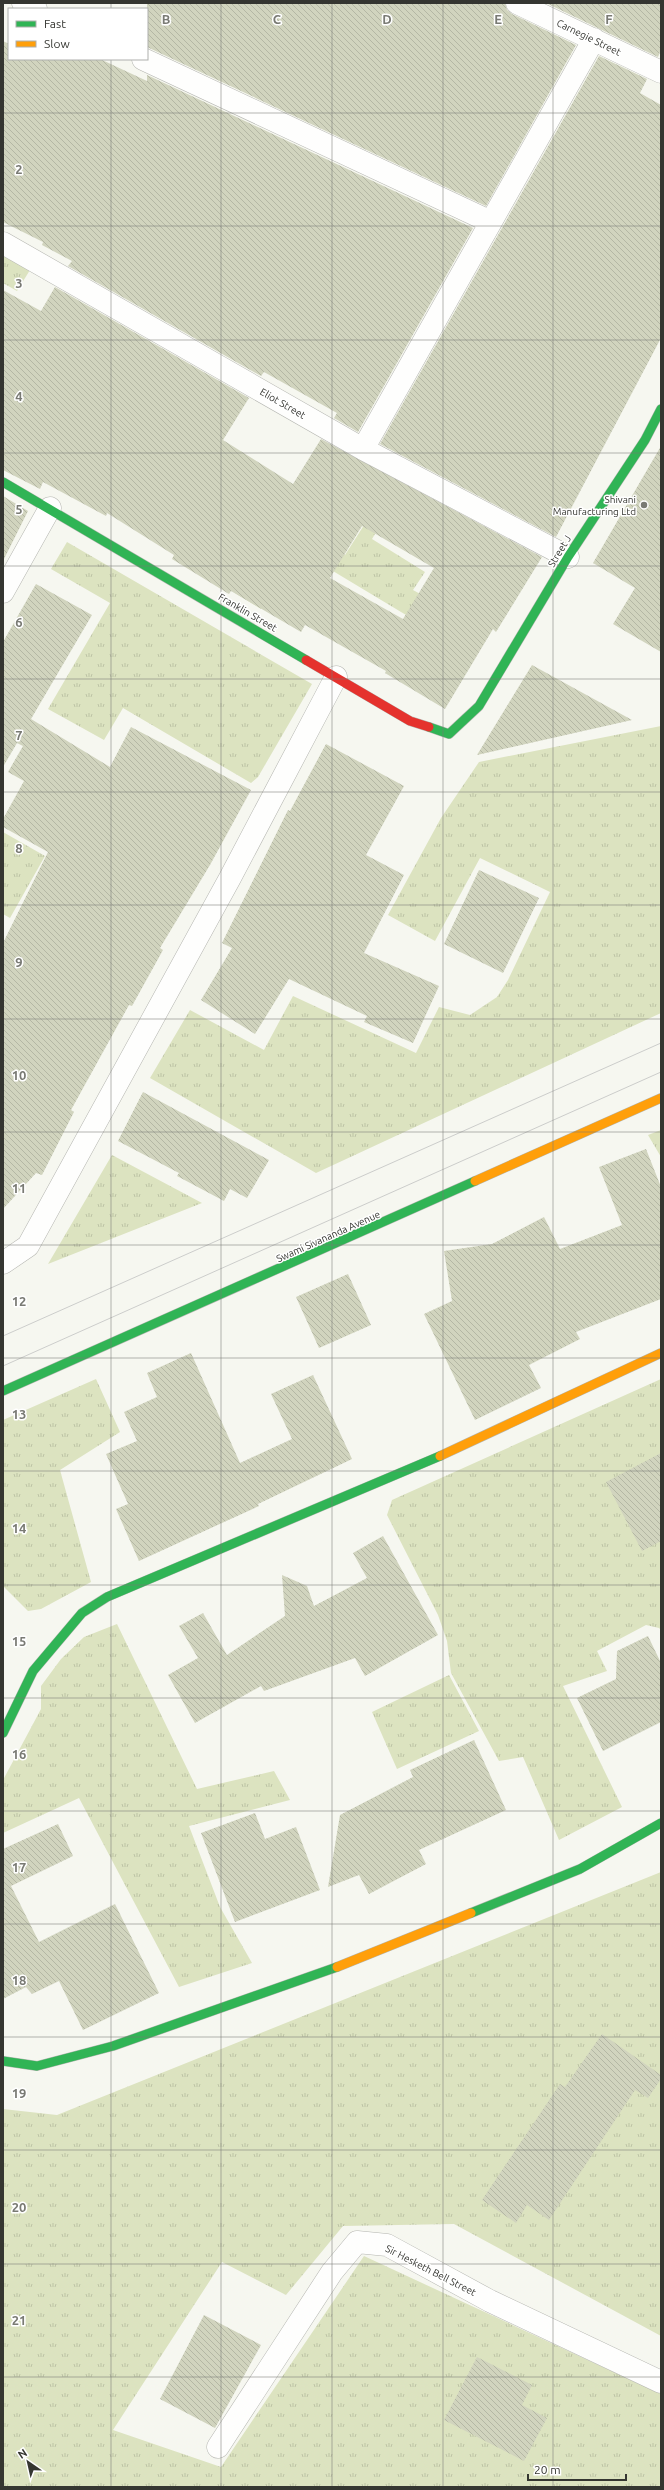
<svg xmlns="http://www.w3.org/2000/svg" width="664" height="2490" font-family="Ubuntu,sans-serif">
<defs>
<pattern id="grass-tufts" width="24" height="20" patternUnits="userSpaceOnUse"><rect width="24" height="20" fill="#dce3c0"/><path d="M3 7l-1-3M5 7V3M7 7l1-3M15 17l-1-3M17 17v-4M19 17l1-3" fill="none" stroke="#bdc3a5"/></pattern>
<pattern id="building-back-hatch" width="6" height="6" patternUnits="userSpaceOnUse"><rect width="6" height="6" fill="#d1d4be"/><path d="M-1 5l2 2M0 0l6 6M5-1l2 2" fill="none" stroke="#b4b7a4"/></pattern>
</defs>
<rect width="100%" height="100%" fill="#f6f7f0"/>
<path fill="url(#grass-tufts)" d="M 3,254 L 30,270 L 17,291 L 3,283 Z
M 250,498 L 345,555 L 366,522 L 378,529 L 372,539 L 425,572 L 413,590 L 424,596 L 411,618 L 298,550 L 261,609 L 235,593 Z
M 67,542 L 312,684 L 258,777 L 251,783 L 123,708 L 104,740 L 48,709 L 110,603 L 51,569 Z
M 661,726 L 661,1013 L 316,1173 L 150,1078 L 190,1010 L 264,1050 L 293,996 L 416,1053 L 439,1007 L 470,1015 L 497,997 L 508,980 L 550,892 L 480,858 L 435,941 L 388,915 L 441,818 L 479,762 Z
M 3,832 L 45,856 L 10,918 L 3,914 Z
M 661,1130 L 661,1157 L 648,1135 Z
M 112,1155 L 202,1203 L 48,1264 Z
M 96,1379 L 120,1432 L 60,1470 L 91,1582 L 41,1609 L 28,1611 L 3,1586 L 3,1420 Z
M 661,1379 L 661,1630 L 659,1628 L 646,1625 L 597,1651 L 607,1671 L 563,1686 L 622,1807 L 559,1840 L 523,1757 L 499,1761 L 451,1673 L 447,1641 L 438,1615 L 387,1515 L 392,1500 Z
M 117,1624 L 197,1789 L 274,1771 L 290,1800 L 189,1826 L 220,1907 L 252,1963 L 179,1987 L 79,1798 L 3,1833 L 3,1780 L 41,1709 L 41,1686 L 61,1659 L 84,1637 Z
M 449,1675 L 479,1731 L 397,1769 L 372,1712 Z
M 661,1872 L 661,2336 L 454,2224 L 343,2226 L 286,2295 L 222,2262 L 113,2430 L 221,2467 L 364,2256 L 661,2394 L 661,2487 L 3,2487 L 3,2109 L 57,2115 Z"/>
<path fill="url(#building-back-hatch)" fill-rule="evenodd" d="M 147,3 L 505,3 L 507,10 L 512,14 L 576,45 L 486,206 L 147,47 Z
M 546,3 L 661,3 L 661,50 L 658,57 Z
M 3,41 L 9,44 L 9,59 L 100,59 L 147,81 L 147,75 L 473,228 L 358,432 L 334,418 L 337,413 L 264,372 L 261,376 L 68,266 L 72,261 L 42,245 L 43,242 L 3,222 Z
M 599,56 L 647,79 L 640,93 L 661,105 L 661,338 L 556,537 L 380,444 Z
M 55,287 L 249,398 L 223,440 L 293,484 L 321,439 L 542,557 L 496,632 L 493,629 L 445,709 L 385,673 L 386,671 L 305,625 L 301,632 L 231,591 L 229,594 L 172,559 L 174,555 L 107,513 L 106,516 L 43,482 L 40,489 L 3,470 L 3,290 L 41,311 ZM 362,526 L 434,568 L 403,619 L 330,578 Z
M 661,446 L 661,652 L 613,624 L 635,588 L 593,563 Z
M 3,496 L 28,511 L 3,561 Z
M 36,584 L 92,615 L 31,719 L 110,767 L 131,727 L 251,790 L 210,865 L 160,948 L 163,950 L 132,1006 L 129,1005 L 71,1110 L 74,1112 L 42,1175 L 36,1173 L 3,1209 L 3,943 L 48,852 L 3,827 L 3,819 L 24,781 L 8,772 L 23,746 L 17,743 L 3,767 L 3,642 Z
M 532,665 L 632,720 L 477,755 Z
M 326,744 L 404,786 L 366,855 L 404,875 L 364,953 L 439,986 L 413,1043 L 364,1022 L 367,1016 L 289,979 L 255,1034 L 201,1000 L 232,948 L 222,943 L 288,810 L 290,811 Z
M 479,870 L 539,898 L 503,973 L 444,944 Z
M 143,1092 L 269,1160 L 247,1198 L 230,1189 L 224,1201 L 177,1176 L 179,1173 L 118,1141 Z
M 646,1149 L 661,1187 L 661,1299 L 576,1332 L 580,1339 L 529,1365 L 541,1388 L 475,1420 L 424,1314 L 452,1301 L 444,1251 L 492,1244 L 544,1217 L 560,1249 L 622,1225 L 599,1167 Z
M 348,1274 L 371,1325 L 319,1348 L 296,1297 Z
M 191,1353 L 240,1463 L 292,1439 L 271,1394 L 313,1375 L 352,1459 L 258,1504 L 259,1506 L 139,1561 L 116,1509 L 128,1504 L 106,1454 L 137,1441 L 124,1412 L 157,1397 L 147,1373 Z
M 661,1453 L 661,1541 L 642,1551 L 606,1482 Z
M 383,1536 L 438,1635 L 365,1676 L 355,1658 L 264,1691 L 261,1686 L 195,1723 L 168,1675 L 198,1658 L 179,1626 L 203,1613 L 227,1655 L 285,1616 L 282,1575 L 307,1586 L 314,1606 L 367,1578 L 353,1553 Z
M 648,1636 L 661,1663 L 661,1722 L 603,1751 L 577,1698 L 616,1679 L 617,1651 Z
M 474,1740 L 506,1810 L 419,1850 L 426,1864 L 369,1894 L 359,1875 L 328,1887 L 340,1815 L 413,1777 L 410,1770 Z
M 255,1813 L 265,1839 L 296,1827 L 320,1890 L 235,1922 L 201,1833 Z
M 58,1824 L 73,1856 L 11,1886 L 39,1942 L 115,1904 L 159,1993 L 83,2030 L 59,1981 L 32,1994 L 26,1987 L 3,1999 L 3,1849 Z
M 602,2034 L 661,2075 L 661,2079 L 648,2098 L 635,2090 L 549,2220 L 527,2205 L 516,2223 L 482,2200 L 560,2084 L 565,2087 Z
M 204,2315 L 261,2345 L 215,2428 L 160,2399 Z
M 477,2357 L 532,2385 L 522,2405 L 547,2418 L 524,2461 L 444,2420 Z"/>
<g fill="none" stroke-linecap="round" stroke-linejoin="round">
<defs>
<path id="street" d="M 23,3 L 36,9
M 517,3 L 661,72
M 143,59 L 491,222
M 3,243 L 363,449 L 568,557
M 363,449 L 594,39
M 3,592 L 50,508
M 3,1263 L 28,1246 L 230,878 L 336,677
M 218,2447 L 332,2272 L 357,2242 L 387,2245 L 490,2301 L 661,2382"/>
<path id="fast" d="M 3,482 L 306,660
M 429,727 L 449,734 L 479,706 L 568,557 L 645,440 L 661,409
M 3,1391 L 475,1181
M 3,1733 L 33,1671 L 82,1613 L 107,1597 L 440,1456
M 471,1913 L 580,1869 L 661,1823
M 3,2061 L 37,2066 L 113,2046 L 337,1967"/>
<path id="slow" d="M 475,1181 L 661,1098
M 440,1456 L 661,1353
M 337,1967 L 471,1913"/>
<path id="jam" d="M 306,660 L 410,721 L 429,727"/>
</defs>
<use href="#street" stroke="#b4b5b0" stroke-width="23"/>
<use href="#fast" stroke="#b4b5b0" stroke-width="10"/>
<use href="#slow" stroke="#b4b5b0" stroke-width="10"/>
<use href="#jam" stroke="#b4b5b0" stroke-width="10"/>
<use href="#street" stroke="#fefefd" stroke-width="22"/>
<use href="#fast" stroke="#30b455" stroke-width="9"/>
<use href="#slow" stroke="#ff9f0a" stroke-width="9"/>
<use href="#jam" stroke="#e5322d" stroke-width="9"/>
<path stroke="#cccdcb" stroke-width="1" d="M 3,1336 L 661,1043
M 3,1366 L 661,1072"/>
</g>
<path fill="none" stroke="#797a74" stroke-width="1" stroke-opacity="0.55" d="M 111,3 L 111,9M 221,3 L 221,2487M 332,3 L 332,2487M 443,3 L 443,2487M 553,3 L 553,2487M 111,59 L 111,2487M 3,113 L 661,113M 3,226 L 661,226M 3,340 L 661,340M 3,453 L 661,453M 3,566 L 661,566M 3,679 L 661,679M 3,792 L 661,792M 3,905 L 661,905M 3,1019 L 661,1019M 3,1132 L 661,1132M 3,1245 L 661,1245M 3,1358 L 661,1358M 3,1471 L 661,1471M 3,1585 L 661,1585M 3,1698 L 661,1698M 3,1811 L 661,1811M 3,1924 L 661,1924M 3,2037 L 661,2037M 3,2150 L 661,2150M 3,2264 L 661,2264M 3,2377 L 661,2377"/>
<circle fill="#797a74" stroke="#fff" stroke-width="1.5" cx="644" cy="505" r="4"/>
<g text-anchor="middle" stroke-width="3" stroke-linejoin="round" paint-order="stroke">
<g font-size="10" fill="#353631" stroke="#fff">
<text transform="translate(589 37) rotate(26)" y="4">Carnegie Street</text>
<text transform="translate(283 403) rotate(30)" y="4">Eliot Street</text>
<text transform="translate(559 551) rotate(-59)" y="4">Street J</text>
<text transform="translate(248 612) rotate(30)" y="4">Franklin Street</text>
<text transform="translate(328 1236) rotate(-24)" y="4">Swami Sivananda Avenue</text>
<text transform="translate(431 2270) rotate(27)" y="4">Sir Hesketh Bell Street</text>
</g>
<g font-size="10" fill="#353631" stroke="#fff" text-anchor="end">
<text x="636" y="503">Shivani<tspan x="636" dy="12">Manufacturing Ltd</tspan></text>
</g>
</g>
<g font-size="13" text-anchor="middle" font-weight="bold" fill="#797a74" stroke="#fff" stroke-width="3" stroke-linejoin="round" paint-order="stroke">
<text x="166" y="24">B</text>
<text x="277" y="24">C</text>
<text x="387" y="24">D</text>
<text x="498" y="24">E</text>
<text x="609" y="24">F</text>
<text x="19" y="174">2</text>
<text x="19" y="288">3</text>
<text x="19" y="401">4</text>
<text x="19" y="514">5</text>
<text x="19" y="627">6</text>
<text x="19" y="740">7</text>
<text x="19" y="853">8</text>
<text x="19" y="967">9</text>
<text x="19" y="1080">10</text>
<text x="19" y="1193">11</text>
<text x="19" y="1306">12</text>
<text x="19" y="1419">13</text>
<text x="19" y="1533">14</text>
<text x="19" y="1646">15</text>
<text x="19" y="1759">16</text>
<text x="19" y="1872">17</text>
<text x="19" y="1985">18</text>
<text x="19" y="2098">19</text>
<text x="19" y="2212">20</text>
<text x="19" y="2325">21</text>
</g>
<rect width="664" height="2490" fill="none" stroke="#353631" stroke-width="8"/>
<rect x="8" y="8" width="140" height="52" fill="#ffffff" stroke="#aeafad"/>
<rect x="16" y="21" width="20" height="6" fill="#30b455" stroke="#aeafad"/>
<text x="44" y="28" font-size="12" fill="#353631">Fast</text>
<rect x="16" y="41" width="20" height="6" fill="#ff9f0a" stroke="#aeafad"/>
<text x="44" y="48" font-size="12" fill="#353631">Slow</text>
<g transform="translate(28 2462) rotate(326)" stroke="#ffffff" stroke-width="3" paint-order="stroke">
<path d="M0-3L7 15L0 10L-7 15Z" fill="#353631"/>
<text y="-6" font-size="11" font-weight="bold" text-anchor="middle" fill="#353631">N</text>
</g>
<path d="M528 2474v6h98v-6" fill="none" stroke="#353631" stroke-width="2"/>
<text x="534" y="2474" font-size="12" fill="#353631" stroke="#ffffff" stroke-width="3" paint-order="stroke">20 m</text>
</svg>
